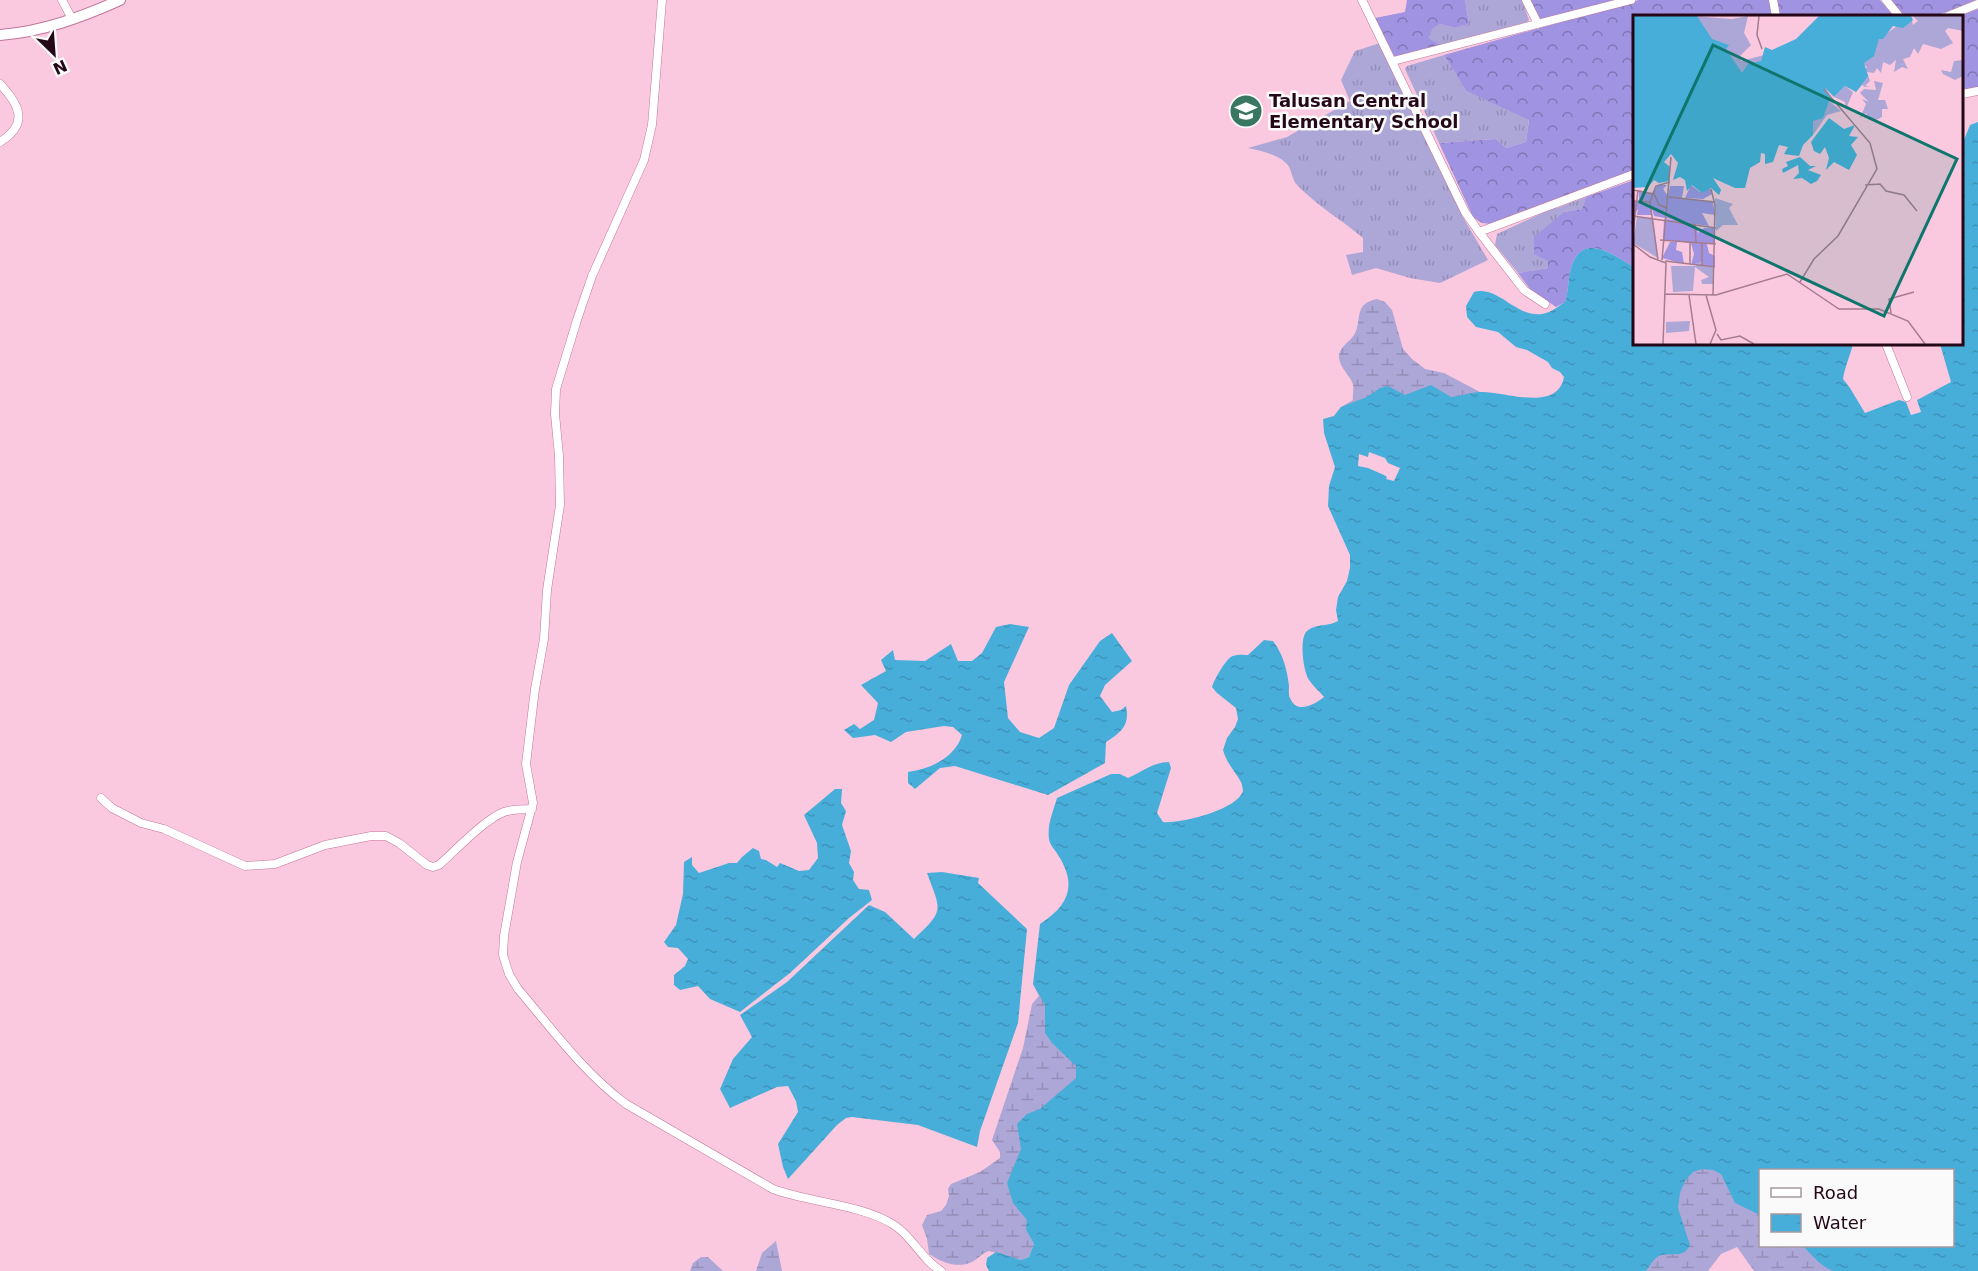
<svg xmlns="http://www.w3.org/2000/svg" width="1978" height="1271" font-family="'DejaVu Sans',sans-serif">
<defs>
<pattern id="grass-tufts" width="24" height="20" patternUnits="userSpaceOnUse" patternTransform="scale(1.5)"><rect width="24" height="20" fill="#aca7d7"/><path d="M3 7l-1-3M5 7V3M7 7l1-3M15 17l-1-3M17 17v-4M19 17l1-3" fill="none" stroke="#948eb8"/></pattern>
<pattern id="forest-crowns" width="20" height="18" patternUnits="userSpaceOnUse" patternTransform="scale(1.5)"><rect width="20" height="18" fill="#9f93e2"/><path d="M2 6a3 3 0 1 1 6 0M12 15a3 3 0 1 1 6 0" fill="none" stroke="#8176b6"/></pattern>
<pattern id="wetland-marsh" width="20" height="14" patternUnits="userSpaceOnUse" patternTransform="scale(1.5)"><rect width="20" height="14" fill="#aca7d7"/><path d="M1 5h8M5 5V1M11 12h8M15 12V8" fill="none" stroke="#948eb8"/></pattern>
<pattern id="water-ripples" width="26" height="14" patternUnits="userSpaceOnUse" patternTransform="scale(1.5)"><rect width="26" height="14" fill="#47aeda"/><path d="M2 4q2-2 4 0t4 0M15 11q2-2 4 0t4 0" fill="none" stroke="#3e94ba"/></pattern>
</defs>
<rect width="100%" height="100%" fill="#fbc9df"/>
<path fill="url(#grass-tufts)" d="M 1465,0 L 1522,0 L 1529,20 L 1527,22 L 1441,45 L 1429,38 L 1431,29 L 1440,24 L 1455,28 L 1469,24 Z
M 1380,43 L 1464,219 L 1488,260 L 1440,283 L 1410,278 L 1376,268 L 1352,275 L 1346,255 L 1363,252 L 1363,238 C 1342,220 1317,206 1297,185 C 1292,180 1292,170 1287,164 C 1278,154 1261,151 1248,148 L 1287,137 L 1350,101 L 1341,80 L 1355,51 Z
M 1444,55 L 1466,91 L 1529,119 L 1526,142 L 1506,148 L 1496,139 L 1439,143 L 1405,69 L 1407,66 Z
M 1586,197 L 1582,209 L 1564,212 L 1548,261 L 1548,268 L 1518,273 L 1495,245 L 1497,234 L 1553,208 L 1557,208 Z"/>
<path fill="url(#forest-crowns)" d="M 1407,0 L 1465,0 L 1469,24 L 1455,28 L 1440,24 L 1432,29 L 1429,38 L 1441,45 L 1395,58 L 1375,18 L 1405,12 Z
M 1530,0 L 1616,0 L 1540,20 Z
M 1639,0 L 1770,0 L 1772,16 L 1634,16 L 1634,170 L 1491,224 L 1482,223 L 1473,217 L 1439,143 L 1496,139 L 1506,148 L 1526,142 L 1529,120 L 1466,91 L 1444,55 Z
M 1776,0 L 1880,0 L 1894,16 L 1779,16 Z
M 1890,0 L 1976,0 L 1936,16 L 1902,16 Z
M 1978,9 L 1978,87 L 1962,90 L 1962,16 L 1959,16 Z
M 1634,180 L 1634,267 C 1616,257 1584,231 1572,265 C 1568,277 1569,290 1565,302 L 1556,307 L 1530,289 L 1518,273 L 1548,268 L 1548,261 L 1534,254 L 1534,237 L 1564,212 L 1582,209 L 1586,197 Z"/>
<path fill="url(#wetland-marsh)" d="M 1377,299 L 1385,302 L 1392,310 L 1403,349 L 1412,359 L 1425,369 L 1444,373 L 1480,392 L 1500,394 L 1510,414 L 1431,393 L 1329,417 L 1334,416 L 1341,407 L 1353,400 C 1352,394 1355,388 1352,382 C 1349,375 1342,369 1340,362 C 1335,349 1349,343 1354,335 C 1363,321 1352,304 1377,299 Z
M 1133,922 L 1026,1230 L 1034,1244 L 1029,1257 L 1021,1260 L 989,1251 C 982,1253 978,1259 972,1262 C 957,1269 941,1262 929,1254 L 927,1239 L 922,1225 L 927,1215 L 941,1211 L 946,1205 L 949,1196 L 948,1189 L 951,1184 L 980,1172 L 1000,1158 L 1000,1152 L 992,1140 L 1023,1048 L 1032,1004 L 1039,996 L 1033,984 Z
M 1606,1158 L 1760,1170 L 1760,1246 L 1952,1246 L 1978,1271 L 1754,1271 L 1737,1247 L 1721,1254 L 1708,1271 L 1576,1271 Z
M 776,1241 L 782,1271 L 756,1271 L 762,1253 Z
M 701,1257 L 708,1257 L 723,1271 L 690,1271 L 693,1263 Z"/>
<path fill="url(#water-ripples)" d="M 1978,122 L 1978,1271 L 1833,1271 C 1820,1266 1812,1255 1803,1246 L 1952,1246 L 1952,1170 L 1760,1170 L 1760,1215 L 1735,1203 L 1721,1174 L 1713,1170 L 1702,1169 L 1693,1172 L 1685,1181 L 1680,1193 L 1678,1208 L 1690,1245 C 1683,1260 1672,1251 1659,1256 C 1653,1259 1650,1266 1646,1271 L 989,1271 L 986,1265 L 987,1258 L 996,1252 L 1021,1260 L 1029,1257 L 1034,1244 L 1026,1230 L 1027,1220 L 1013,1203 L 1007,1183 L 1021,1149 L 1017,1124 L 1027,1114 L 1040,1109 L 1076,1078 L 1076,1066 L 1052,1043 L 1045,1033 L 1045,1005 L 1033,984 L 1040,924 C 1068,906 1078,886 1058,855 C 1055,849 1050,846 1049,839 C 1047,824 1053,812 1057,798 L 1111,774 L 1120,774 L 1128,778 C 1142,772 1153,762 1169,762 L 1171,768 L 1157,813 L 1163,822 C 1180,824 1237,810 1243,791 C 1243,790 1242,784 1241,782 C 1235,771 1227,764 1223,750 L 1227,738 L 1235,727 L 1238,719 L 1236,708 L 1217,693 L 1212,687 C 1214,680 1226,658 1233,656 C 1238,654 1244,655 1248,655 L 1264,640 L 1273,641 C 1283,654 1287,669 1289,686 C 1289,690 1288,696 1291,700 C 1298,714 1315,704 1324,697 C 1320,692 1313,686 1309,680 C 1303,671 1299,638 1307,631 C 1316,623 1328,627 1338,621 L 1336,610 L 1338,597 L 1347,581 L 1350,568 L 1350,555 L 1328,506 L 1329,486 L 1335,467 L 1324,433 L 1323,419 L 1334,416 L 1341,407 L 1367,397 L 1380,388 L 1388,386 L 1405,395 L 1431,385 L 1451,397 C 1460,396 1470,393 1479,392 C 1502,390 1557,414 1564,377 L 1560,372 L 1552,368 L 1548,362 L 1527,350 L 1516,347 L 1498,332 L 1476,327 L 1467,317 L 1466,306 L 1474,292 C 1500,284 1519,324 1549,312 C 1554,310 1560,305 1565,302 C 1569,290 1568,276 1572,265 C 1584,231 1616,257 1634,267 L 1634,344 L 1853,344 C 1850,356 1845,366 1843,379 L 1850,388 L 1865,413 L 1899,400 L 1906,402 L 1911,415 L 1921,412 L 1917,400 L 1951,382 L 1940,344 L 1962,344 L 1962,145 L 1970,125 Z
M 1010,624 L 1029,627 L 1004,682 L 1008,718 L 1020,732 L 1039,738 L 1054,728 L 1069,685 L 1100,641 L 1112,633 L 1132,661 L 1105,685 L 1100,696 L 1112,712 L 1121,710 L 1126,706 C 1130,725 1122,732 1106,742 L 1105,763 L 1048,795 L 955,766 L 940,768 L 915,789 L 908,783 L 908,772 C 930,769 955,758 962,735 L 953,727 L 944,726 L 906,732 L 891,742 L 875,735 L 853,738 L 844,730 L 854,724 L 860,729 L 874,720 L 878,703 L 861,685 L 886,671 L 881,660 L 893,650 L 895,660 L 925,661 L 951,644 L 958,661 L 972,661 L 982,653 L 996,627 Z
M 835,789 L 842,789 L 841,803 L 846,811 L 842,825 L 851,851 L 849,863 L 854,872 L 853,880 L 859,889 L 869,890 L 872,900 L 849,918 L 790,973 L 740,1012 L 710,999 L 698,986 L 680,990 L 674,985 L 674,975 L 685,966 L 688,959 L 678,948 L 668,947 L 664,942 L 676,925 L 683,894 L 684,862 L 692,857 L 692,865 L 699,873 L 729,863 L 737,863 L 742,857 L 753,848 L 759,851 L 761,859 L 766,860 L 777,867 L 780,863 L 799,871 L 809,870 L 818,858 L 817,843 L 804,815 Z
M 942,872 L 979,878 L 978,883 L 1027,929 L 1018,1023 L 980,1131 L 977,1147 L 918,1125 L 852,1117 L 846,1118 L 837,1125 L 788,1179 L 783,1167 L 778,1144 L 798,1112 L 796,1101 L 788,1086 L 777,1087 L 730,1108 L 720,1089 L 733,1059 L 752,1037 L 740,1015 L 787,982 L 869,905 L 885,912 L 914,939 C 945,910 941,911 927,873 Z"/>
<path fill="#fbc9df" d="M 1369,452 L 1385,458 L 1388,463 L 1400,468 L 1394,481 L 1386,479 L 1387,477 L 1384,475 L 1368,468 L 1358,466 L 1359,454 L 1368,457 Z"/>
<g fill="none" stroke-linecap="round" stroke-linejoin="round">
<defs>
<path id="street" d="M 62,0 L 72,19
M 662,0 L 652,125 L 644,160 L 592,276 L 577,320 L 556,389 L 555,414 L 559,456 L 560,505 L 547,590 L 544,639 L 535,689 L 526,764 L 533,803 L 517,862 L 504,936 L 503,955 L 509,974 L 518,989 C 552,1029 584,1073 626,1104 L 773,1189 C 811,1203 861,1204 894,1225 C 913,1237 922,1260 941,1271
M 1362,0 L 1465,212 L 1479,232 L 1524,290 L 1545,304
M 1526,0 L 1538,24
M 1773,0 L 1776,16
M 1886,0 L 1899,16
M 1948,16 L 1978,4
M 1393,61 L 1631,0
M 0,84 C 20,105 29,124 0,142
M 1962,94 L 1978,91
M 1479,232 L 1634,174
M 1886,344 L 1907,397
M 101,798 L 112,808 L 141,823 L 164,829 L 245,866 L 275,864 L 325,845 L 371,836 L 386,836 L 399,843 L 427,865 L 433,867 L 439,865 C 455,851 485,819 504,812 C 513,809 523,809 532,809"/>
<path id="secondary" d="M 0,35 C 42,32 82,17 120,0"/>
</defs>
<use href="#street" stroke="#c1769a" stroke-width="9"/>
<use href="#secondary" stroke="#c1769a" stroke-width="12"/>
<use href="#street" stroke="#fff" stroke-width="8"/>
<use href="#secondary" stroke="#fff" stroke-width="10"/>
</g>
<defs>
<symbol id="school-disc" viewBox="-11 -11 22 22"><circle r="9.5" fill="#397763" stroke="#fafafa"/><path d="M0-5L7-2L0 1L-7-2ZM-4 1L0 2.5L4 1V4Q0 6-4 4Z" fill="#fff"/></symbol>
</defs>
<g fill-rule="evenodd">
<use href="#school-disc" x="1227" y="92" width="38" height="38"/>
</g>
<g text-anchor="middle" stroke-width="5" stroke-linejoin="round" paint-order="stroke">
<g font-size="18" font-weight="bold" fill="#240817" stroke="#fafafa" text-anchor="start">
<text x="1269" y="107">Talusan Central<tspan x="1269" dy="21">Elementary School</tspan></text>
</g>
</g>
<g transform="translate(1633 15)">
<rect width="330" height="330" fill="#fbc9df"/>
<path d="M 82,183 L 100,189 L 96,193 L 105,210 L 90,210 L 83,216 ZM 64,247 L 81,252 L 80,269 L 69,269 L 68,265 L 76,262 L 62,252 L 60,276 L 40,277 L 38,251 L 63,251 Z" fill="#aca7d7"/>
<path d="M 25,170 L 34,170 L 30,174 L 35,181 L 37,171 L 51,171 L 49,183 L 80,187 L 82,200 L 69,198 L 76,211 L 62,209 L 65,218 L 71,213 L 82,213 L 82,219 L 76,221 L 82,223 L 82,228 L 74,229 L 76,238 L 82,241 L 82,251 L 70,251 L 69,247 L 58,250 L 61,239 L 58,228 L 30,225 L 31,204 L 43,205 L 21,201 L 18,190 L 19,200 L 4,200 L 5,194 L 0,200 L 0,187 L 6,185 L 6,175 L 18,179 ZM 58,170 L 67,177 L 77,173 L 79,179 L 70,184 L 52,183 ZM 37,227 L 44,227 L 43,235 L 49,237 L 51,249 L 29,243 Z" fill="#9f93e2"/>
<path d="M 59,1 L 99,4 L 115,1 L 111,18 L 118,30 L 107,41 L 108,46 L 131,40 L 118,70 L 42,5 ZM 278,1 L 280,10 L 285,6 L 280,1 L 330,1 L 330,16 L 315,13 L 312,16 L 320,28 L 308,34 L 290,29 L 285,39 L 281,33 L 277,42 L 270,44 L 275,54 L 269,52 L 261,57 L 263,45 L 257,50 L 250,47 L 248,58 L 244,53 L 241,58 L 234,57 L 237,66 L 232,71 L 238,71 L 232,72 L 229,70 L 223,77 L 218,72 L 234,52 L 228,48 L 241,37 L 246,24 ZM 330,45 L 330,61 L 322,65 L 310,59 L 308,55 L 318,57 L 321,46 ZM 241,66 L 250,68 L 245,85 L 252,85 L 255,94 L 249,94 L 249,102 L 243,105 L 236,105 L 233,98 L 227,103 L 233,89 L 229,84 L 236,87 L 227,78 L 231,74 L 243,75 ZM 212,71 L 220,77 L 213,94 L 212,87 L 201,82 ZM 196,86 L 208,96 L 194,100 L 180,120 L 163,118 Z" fill="#aca7d7"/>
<path d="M 57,306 L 56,316 L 33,318 L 33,307 Z" fill="#aca7d7"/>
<path d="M 4,202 L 20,203 L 25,243 L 0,228 Z" fill="#aca7d7"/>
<path d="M 0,1 L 64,1 L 79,24 L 96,30 L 93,34 L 109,58 L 115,49 L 128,46 L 132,32 L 139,35 L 163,24 L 186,1 L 278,1 L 280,5 L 270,13 L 260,11 L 250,24 L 246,24 L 241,41 L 231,48 L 235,61 L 223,77 L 212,71 L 201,82 L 192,73 L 202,89 L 196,86 L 190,103 L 180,106 L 180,120 L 170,130 L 166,141 L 151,139 L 155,132 L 146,130 L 140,147 L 132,149 L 132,139 L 128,138 L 127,147 L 117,153 L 112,173 L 102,173 L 80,163 L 88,175 L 86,180 L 78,173 L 69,178 L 59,170 L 54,176 L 52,165 L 47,162 L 40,165 L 45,148 L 38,139 L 31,147 L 37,152 L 36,166 L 26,168 L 21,165 L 15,172 L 0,173 ZM 196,103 L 211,114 L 222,110 L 216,121 L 225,122 L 218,130 L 224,140 L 216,155 L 201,147 L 193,155 L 196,143 L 192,132 L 187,139 L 181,136 L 178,127 ZM 167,142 L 177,151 L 183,151 L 175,155 L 188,160 L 184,166 L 178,169 L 169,163 L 160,164 L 166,158 L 165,150 L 150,158 L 149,154 L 155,151 L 153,147 Z" fill="#47aeda"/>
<path fill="none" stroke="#a57c8f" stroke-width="1.5" d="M 126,1 L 124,20 L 129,34M 232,170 L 247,169 L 253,176 L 271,180 L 284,196M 78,174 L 82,190 L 80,280M 0,175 L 21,179 L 26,190 L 34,193M 36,182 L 82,187M 0,186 L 17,187 L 25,245M 17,187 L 23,171 L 37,167M 0,201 L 83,213M 62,209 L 63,228M 0,218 L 5,175M 27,225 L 83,229M 69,228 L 69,251M 0,229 L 17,242 L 33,248 L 30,329M 29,245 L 38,142M 32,246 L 82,252M 57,250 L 57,228M 167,267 L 181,244 L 205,221 L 244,154 L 237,128 L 191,74M 32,279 L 83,280 L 154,259 L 206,294 L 246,294 L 275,306 L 292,329M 56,280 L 63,329M 73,280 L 83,315 L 77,329M 258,298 L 256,284 L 281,277M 84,319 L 88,325 L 107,321 L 121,329"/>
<path fill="#0f766e" fill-opacity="0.15" stroke="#0f766e" stroke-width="3" d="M 80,30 L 324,144 L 251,301 L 7,187 Z"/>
<rect width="330" height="330" fill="none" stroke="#240817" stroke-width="3"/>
</g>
<rect x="1759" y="1169" width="195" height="78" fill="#fafafa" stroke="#a4999f" stroke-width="1.5"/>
<rect x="1771" y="1188" width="30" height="9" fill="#ffffff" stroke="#a4999f" stroke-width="1.5"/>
<text x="1813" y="1199" font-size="18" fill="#240817">Road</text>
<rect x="1771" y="1214" width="30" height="18" fill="url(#water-ripples)" stroke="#a4999f" stroke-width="1.5"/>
<text x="1813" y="1229" font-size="18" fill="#240817">Water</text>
<g transform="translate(54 54) rotate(155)" stroke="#fafafa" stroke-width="4.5" paint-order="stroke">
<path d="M0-4.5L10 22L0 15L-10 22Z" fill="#240817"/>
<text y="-9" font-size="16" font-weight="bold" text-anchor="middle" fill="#240817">N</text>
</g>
</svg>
